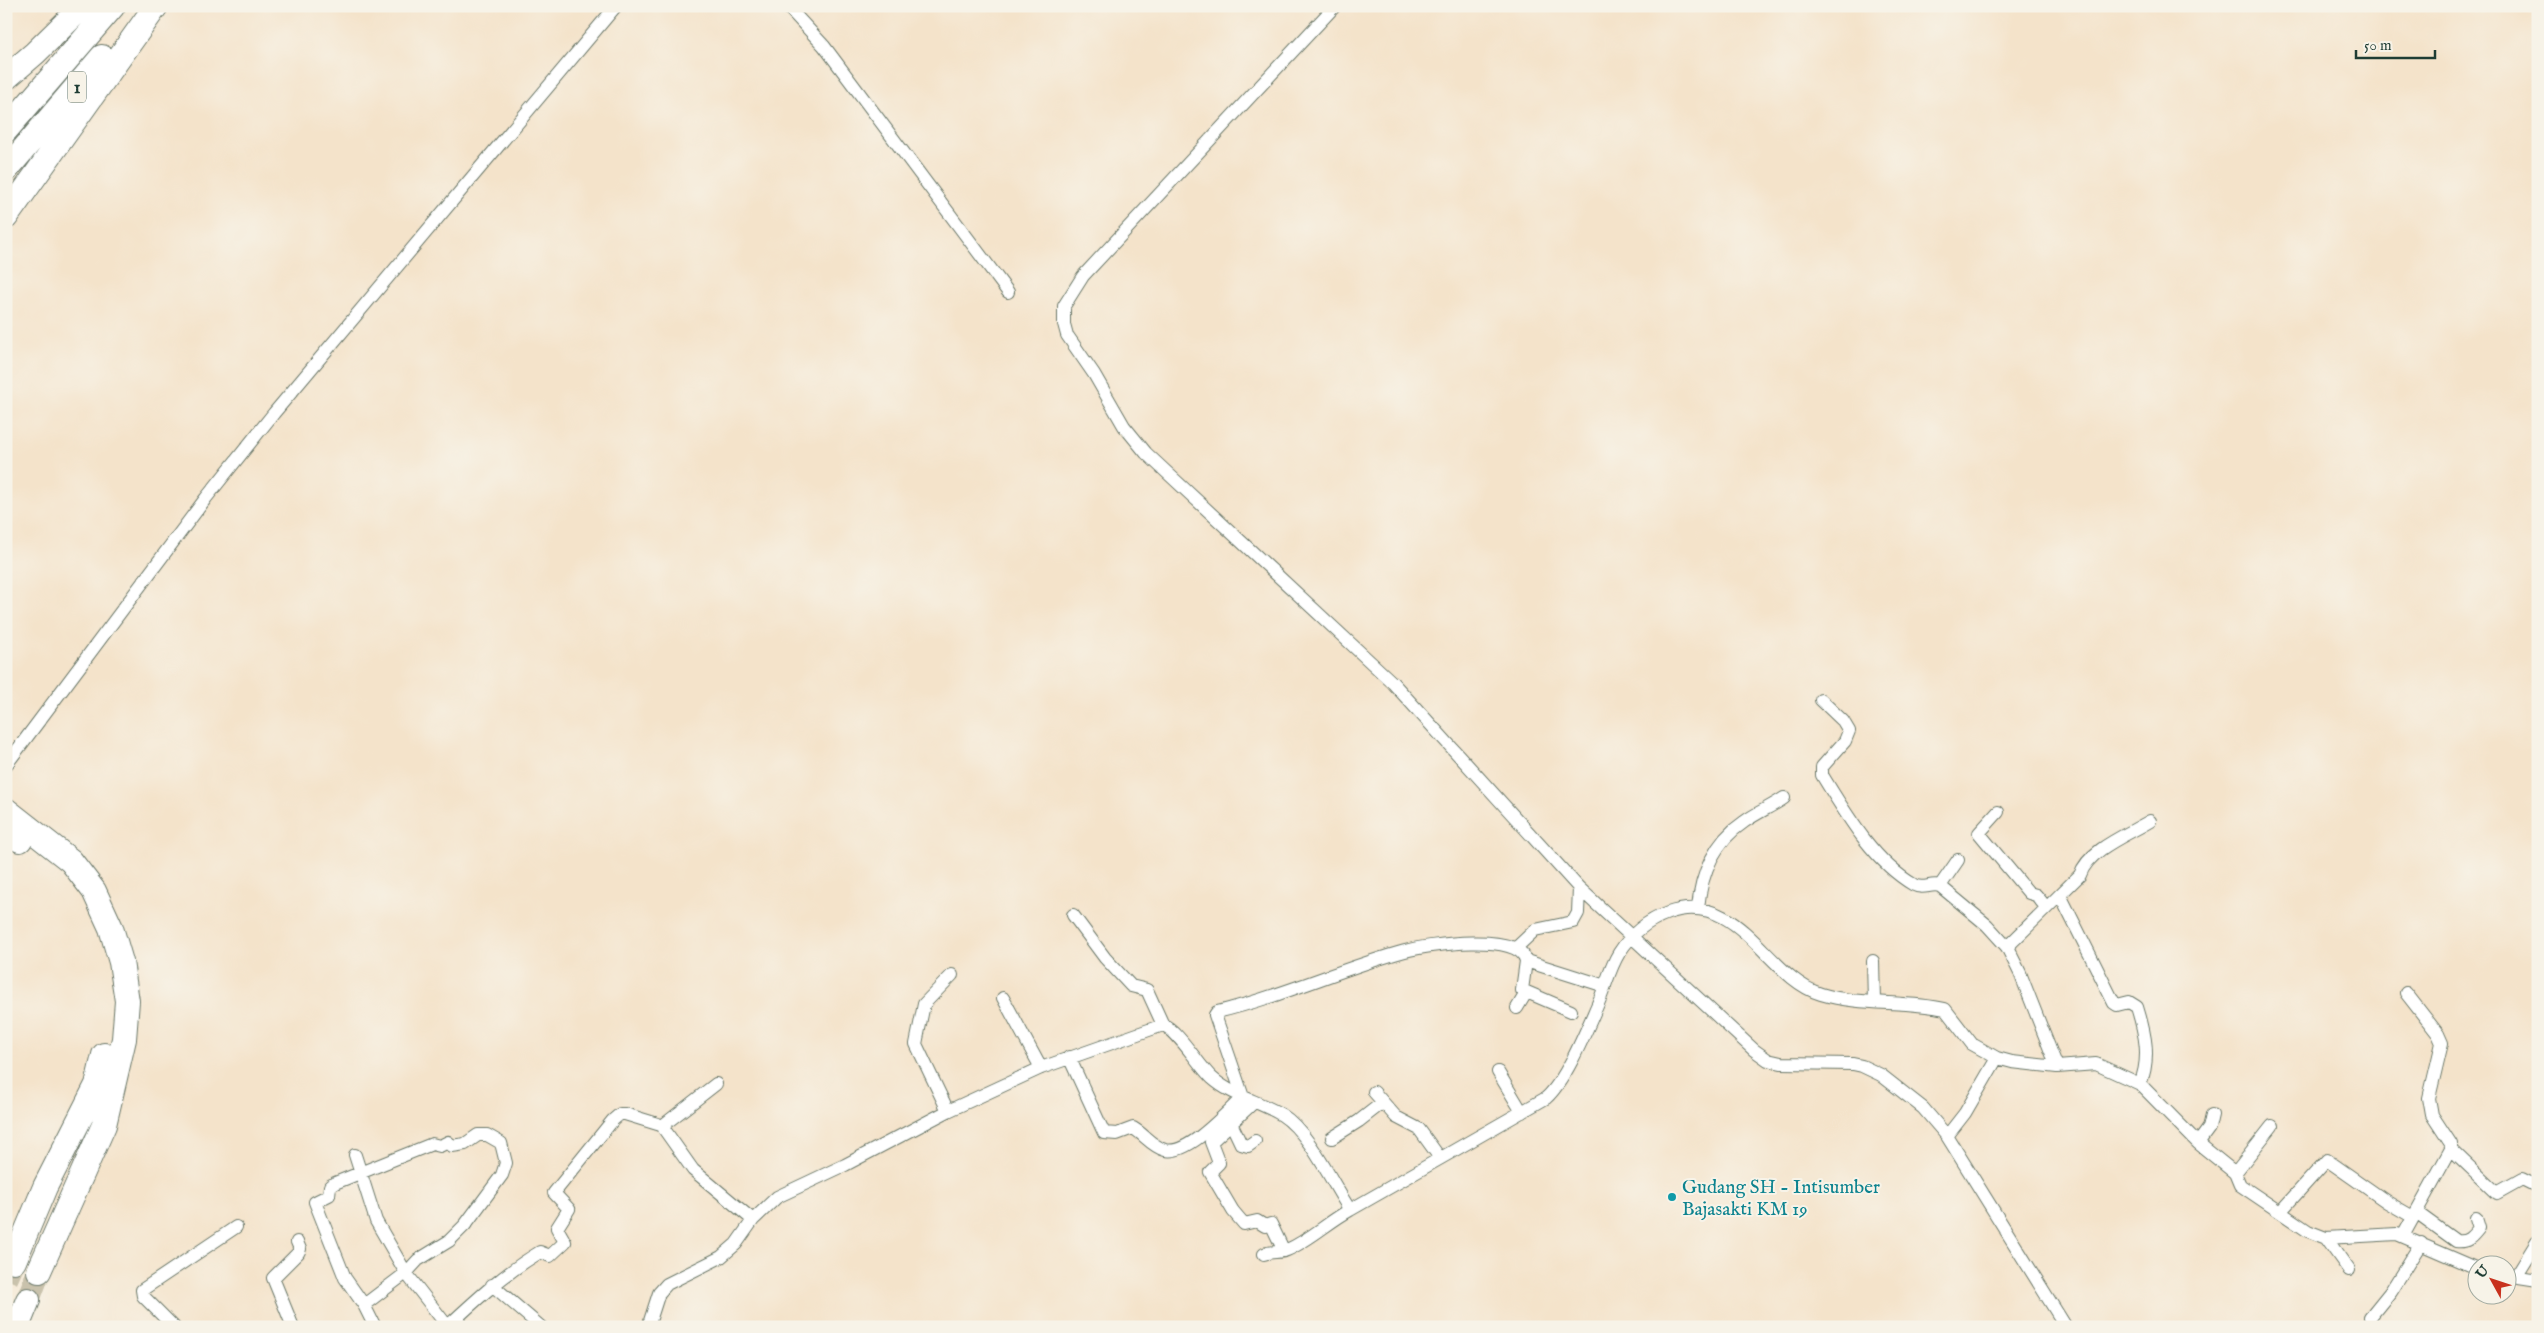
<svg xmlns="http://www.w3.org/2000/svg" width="2544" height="1333" font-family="'IM FELL English',serif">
<rect width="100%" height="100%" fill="#f7f3e8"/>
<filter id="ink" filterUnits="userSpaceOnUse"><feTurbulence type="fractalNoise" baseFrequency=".02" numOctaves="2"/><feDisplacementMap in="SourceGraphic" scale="10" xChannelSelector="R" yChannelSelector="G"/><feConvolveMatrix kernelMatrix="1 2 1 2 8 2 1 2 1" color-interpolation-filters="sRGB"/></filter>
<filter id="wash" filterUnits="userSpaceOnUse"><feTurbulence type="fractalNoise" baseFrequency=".0096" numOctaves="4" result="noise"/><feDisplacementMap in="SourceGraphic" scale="20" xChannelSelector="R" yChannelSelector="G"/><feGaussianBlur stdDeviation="1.12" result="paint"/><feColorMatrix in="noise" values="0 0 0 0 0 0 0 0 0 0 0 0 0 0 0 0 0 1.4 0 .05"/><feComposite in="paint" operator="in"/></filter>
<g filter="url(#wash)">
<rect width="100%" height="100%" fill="#f4e3ca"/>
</g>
<g filter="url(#ink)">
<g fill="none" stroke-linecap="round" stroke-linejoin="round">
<path stroke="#c9c2ac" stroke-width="24" stroke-dasharray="24 12" stroke-linecap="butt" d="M 6,1279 L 14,1261
M 28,1300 L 39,1271"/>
<defs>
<path id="minor" d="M 787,6 L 824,46 L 1008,292
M 1335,6 L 1083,276 L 1064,306 L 1064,324 L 1067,335 L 1094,374 L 1124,426 L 1146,453 L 1393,683 L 1579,888 L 1754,1050 L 1768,1060 L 1781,1063 L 1853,1064 L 1862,1066 L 1881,1075 L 1923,1108 L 1947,1136 L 2066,1327
M 1821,700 L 1843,721 L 1849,731 L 1845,741 L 1822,767 L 1822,775 C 1846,814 1873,861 1914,885 C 1923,890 1931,883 1940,886 L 1987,925 L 2007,947
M 6,765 L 206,498 L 274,413 L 616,6
M 1998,812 L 1979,833 L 2029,893 L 2036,895 L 2046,907
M 1940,886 L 1958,860
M 2060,895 L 2114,1003 L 2117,1005 L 2129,1002 L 2137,1007 C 2145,1033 2151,1058 2140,1084
M 1698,908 C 1701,875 1714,842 1744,822 C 1756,813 1771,807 1784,798
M 1073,915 L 1105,958 L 1131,986 L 1147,990 L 1163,1025
M 1517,947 L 1535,930 L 1573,922 L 1578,913 L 1579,888
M 1526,961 L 1522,990 L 1571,1011
M 1873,961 L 1874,1002
M 1003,998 L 1041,1068
M 1517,1008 L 1526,993
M 1069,1057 L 1104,1133 L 1117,1134 L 1133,1128 C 1144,1134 1151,1146 1165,1150 C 1188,1156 1227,1112 1243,1097 L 1215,1015 L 1217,1012 C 1281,997 1342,968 1405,951 C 1427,945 1521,931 1526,961 L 1605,986
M 2057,1067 L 2020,973 L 2007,947 L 2080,875 C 2089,849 2127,835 2150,821
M 1498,1072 L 1522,1112
M 716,1084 L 666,1123 L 664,1129 L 693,1170 L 753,1220
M 1374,1092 L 1396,1117 L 1419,1129 L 1440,1158
M 1254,1102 L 1211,1142 L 1219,1163 L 1210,1172 L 1233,1211 L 1244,1224 L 1257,1221 L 1265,1226 L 1271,1224 L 1284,1251
M 948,1111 L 916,1044 L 924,1004 L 952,975
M 1231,1123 L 1241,1144 L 1248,1146 L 1255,1141
M 1947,1136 L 1965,1113 L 1997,1058
M 1332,1138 L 1359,1121 L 1382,1103
M 2198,1143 L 2209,1128 L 2212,1115
M 2451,1149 L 2497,1193 L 2522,1179 L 2538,1187
M 355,1155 L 376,1221 L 406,1273 L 448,1327
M 2235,1173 L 2272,1126
M 2280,1212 L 2327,1160 L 2387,1202 L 2413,1217
M 2416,1212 L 2456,1241 C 2467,1243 2472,1237 2479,1228 L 2476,1218
M 2403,1236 L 2451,1149 L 2451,1144 L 2432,1115 L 2429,1098 L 2442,1043 L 2438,1034 L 2406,993
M 2326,1238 L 2349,1270
M 1264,1254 C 1272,1251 1280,1253 1287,1250 C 1310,1240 1328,1222 1350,1210
M 2506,1275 L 2538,1280
M 2516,1276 L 2537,1242
M 492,1285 L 541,1327
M 364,1305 L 345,1278 L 315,1202 L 329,1195 L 330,1186 L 335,1183 L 432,1144 L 440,1146 L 448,1142 L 452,1146 L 465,1144 L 478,1135 L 487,1135 L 501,1143 L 506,1163 L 502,1175 L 465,1225 L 449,1241 L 418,1260 L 406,1273 L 364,1305 L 375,1327
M 2370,1317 L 2391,1291 L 2421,1243
M 448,1326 C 477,1299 505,1273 540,1252 L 550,1256 L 565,1242 L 557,1228 L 569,1209 L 554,1193 L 613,1120 L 620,1114 L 625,1114 L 664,1126
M 174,1327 L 143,1296 L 142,1290 L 236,1227
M 293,1327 L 273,1278 L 298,1253 L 300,1249 L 297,1242
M 648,1327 L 659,1293 L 667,1284 L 721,1257 L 736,1244 L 753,1220 L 777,1197 L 845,1165 L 948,1111 L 1041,1068 L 1163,1025 C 1178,1030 1198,1065 1212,1078 C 1232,1096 1259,1101 1282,1115 C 1309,1132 1332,1183 1350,1210 L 1546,1098 C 1566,1080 1586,1031 1597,1006 C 1605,989 1609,969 1619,953 C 1631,934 1646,921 1668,913 C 1739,888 1767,978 1821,994 C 1861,1006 1905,1000 1945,1009 L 1972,1044 L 1997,1058 L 2012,1062 L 2057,1067 L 2096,1064 L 2140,1084 L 2198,1143 L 2235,1173 L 2240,1185 L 2308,1231 L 2326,1238 L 2397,1234 L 2476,1268"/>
<path id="motorway" d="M 6,78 L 35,53 L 83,6
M 6,130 L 113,6
M 6,170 L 102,57
M 6,217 L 156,6
M 6,810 L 71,861 L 94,891 L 111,928 L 121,962 L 127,1001 L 124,1039 L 104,1125 L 39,1271
M 6,833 L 20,840
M 14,1261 L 45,1187 L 97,1085 L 104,1055
M 17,1327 L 28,1300"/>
</defs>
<use href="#minor" stroke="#6a7768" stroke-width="14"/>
<use href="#motorway" stroke="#6a7768" stroke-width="26"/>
<use href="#minor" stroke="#fff" stroke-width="12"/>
<use href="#motorway" stroke="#fff" stroke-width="24"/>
</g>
</g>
<circle fill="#0f9aa8" stroke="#f7f3e8" stroke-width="2" cx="1672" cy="1197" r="5"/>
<g text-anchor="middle" stroke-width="4" stroke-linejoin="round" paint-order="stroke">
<rect fill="#f7f3e8" stroke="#60746a" stroke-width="1" x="68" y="71.5" width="18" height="31" rx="4"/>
<g font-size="18" font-weight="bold" fill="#1f3d34">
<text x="77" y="93">1</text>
</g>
<g font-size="19" fill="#0d838f" stroke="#f7f3e8" text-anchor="start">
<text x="1682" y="1193">Gudang SH - Intisumber<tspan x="1682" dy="22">Bajasakti KM 19</tspan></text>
</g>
</g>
<rect width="2544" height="1333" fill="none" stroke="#f7f3e8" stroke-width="25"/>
<g transform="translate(2492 1280) rotate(310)"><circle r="24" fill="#f7f3e8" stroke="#a1aaa0"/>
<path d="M0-4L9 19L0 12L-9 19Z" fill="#c8321e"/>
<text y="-8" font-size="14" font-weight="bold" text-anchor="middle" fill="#1f3d34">U</text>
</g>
<path d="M2356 50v8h79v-8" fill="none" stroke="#1f3d34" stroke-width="2.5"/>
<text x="2364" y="50" font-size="15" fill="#1f3d34" stroke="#f7f3e8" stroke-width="4" paint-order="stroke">50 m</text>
</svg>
